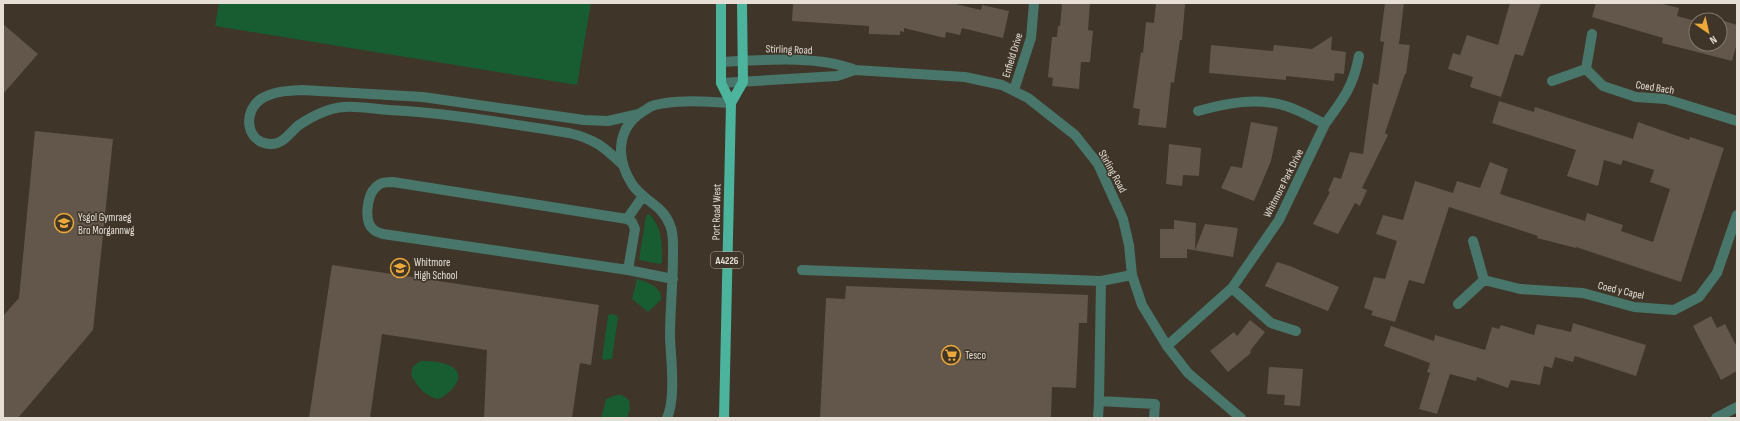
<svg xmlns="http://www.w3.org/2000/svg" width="1740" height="421" font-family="'Sofia Sans Condensed',sans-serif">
<rect width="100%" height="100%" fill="#3f3528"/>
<path fill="#185d31" d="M 219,3 L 591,3 L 577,85 L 215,26 Z
M 649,214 C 663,228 662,245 662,263 L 660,264 L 639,260 L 646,216 Z
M 637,279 C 647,282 663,287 661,300 L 648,312 L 632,299 Z
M 610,314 L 616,315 L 618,317 L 612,359 L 604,360 L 602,358 L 608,316 Z
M 421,361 C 436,360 472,365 453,388 C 449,393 443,397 438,399 C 425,397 416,385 411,374 L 413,366 Z
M 617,395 L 622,395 L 629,400 L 630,409 L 627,418 L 601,418 L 606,399 Z"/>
<path fill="#62574a" d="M 793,3 L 951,3 L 981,10 L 982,5 L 1009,11 L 1003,38 L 962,28 L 960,35 L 946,32 L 945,38 L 904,28 L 904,32 L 900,31 L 900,35 L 869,34 L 869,26 L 792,21 Z
M 1062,3 L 1090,3 L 1088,30 L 1093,31 L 1090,62 L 1081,62 L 1079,89 L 1052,86 L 1053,78 L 1048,77 L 1052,37 L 1057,37 L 1058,26 L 1060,26 Z
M 1156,3 L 1185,4 L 1182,40 L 1180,40 L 1174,83 L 1171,82 L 1166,128 L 1138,125 L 1140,109 L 1133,108 L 1141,52 L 1143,53 L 1146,22 L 1154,23 Z
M 1385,3 L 1404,3 L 1399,44 L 1410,45 L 1406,74 L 1405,74 L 1385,133 L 1388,135 L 1362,188 L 1367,190 L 1360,206 L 1355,203 L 1338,234 L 1313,224 L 1330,192 L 1328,191 L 1334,177 L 1341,179 L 1350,152 L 1363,154 L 1373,83 L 1378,85 L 1384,42 L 1380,41 Z
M 1510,3 L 1541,3 L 1523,56 L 1515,54 L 1501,97 L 1470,87 L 1473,77 L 1448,69 L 1453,53 L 1460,55 L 1467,35 L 1498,45 Z
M 1596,3 L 1659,3 L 1679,8 L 1677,16 L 1696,21 L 1696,44 L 1720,44 L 1720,20 L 1715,20 L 1715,18 L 1737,25 L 1737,43 L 1732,61 L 1662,43 L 1663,38 L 1592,17 Z
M 3,24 L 38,54 L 3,94 Z
M 1332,36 L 1331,50 L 1346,52 L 1344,74 L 1335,73 L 1334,81 L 1286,76 L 1286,80 L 1209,73 L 1211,45 L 1273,51 L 1274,45 L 1312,49 Z
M 1499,101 L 1534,112 L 1535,107 L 1633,139 L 1638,122 L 1689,140 L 1690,137 L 1724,148 L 1681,282 L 1576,247 L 1576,248 L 1537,238 L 1538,236 L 1449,207 L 1424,284 L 1409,280 L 1395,322 L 1371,315 L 1373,311 L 1364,308 L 1374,277 L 1385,279 L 1397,241 L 1376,234 L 1383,215 L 1403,220 L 1415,181 L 1453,193 L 1457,181 L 1480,188 L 1490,162 L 1508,169 L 1500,194 L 1585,221 L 1587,213 L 1623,225 L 1621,231 L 1653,242 L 1670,189 L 1650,182 L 1654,170 L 1623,160 L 1621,165 L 1604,160 L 1598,186 L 1567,176 L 1576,150 L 1492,123 Z
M 1251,122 L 1278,127 L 1271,161 L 1254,201 L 1221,188 L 1231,166 L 1242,168 Z
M 35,131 L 113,139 L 93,330 L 18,418 L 3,418 L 3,316 L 19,298 Z
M 1169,144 L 1201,148 L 1199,176 L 1183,175 L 1182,186 L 1166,184 Z
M 1174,220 L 1196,223 L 1195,250 L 1205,224 L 1238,228 L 1233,257 L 1187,249 L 1187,258 L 1160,258 L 1160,229 L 1174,229 Z
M 1277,262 L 1290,266 L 1339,287 L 1328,311 L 1265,286 Z
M 332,265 L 599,305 L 591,365 L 580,363 L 572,418 L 484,418 L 487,350 L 382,334 L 370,418 L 309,418 Z
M 846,286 L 1088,295 L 1087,323 L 1079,323 L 1076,388 L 1052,387 L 1051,418 L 820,418 L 826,298 L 845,299 Z
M 1711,316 L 1717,328 L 1725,324 L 1737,347 L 1737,371 L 1721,380 L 1693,326 Z
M 1250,320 L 1265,332 L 1250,351 L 1251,353 L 1228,372 L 1210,351 L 1234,332 L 1237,336 Z
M 1573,323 L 1646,345 L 1636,376 L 1575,356 L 1573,362 L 1555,357 L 1552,368 L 1544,366 L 1540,385 L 1511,380 L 1508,388 L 1477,377 L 1476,381 L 1450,374 L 1437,414 L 1419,409 L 1430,373 L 1427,372 L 1430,363 L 1384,346 L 1391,326 L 1434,341 L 1435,335 L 1485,350 L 1492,327 L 1499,329 L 1501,325 L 1534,335 L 1537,324 L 1571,332 Z
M 1269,367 L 1303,369 L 1300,406 L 1284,405 L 1285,395 L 1267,394 Z"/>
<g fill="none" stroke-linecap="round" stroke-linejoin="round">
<path stroke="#48766a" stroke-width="10" d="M 1592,34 L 1586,69 L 1603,86 L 1636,97 L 1666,99 L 1737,121
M 721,62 C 762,60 818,55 855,70 L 965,77 L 1002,85 L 1028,98 L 1075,135 L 1098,164 L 1123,219 L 1129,245 L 1132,275 L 1142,305 L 1167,346 L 1188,373 L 1241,418
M 1552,81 L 1586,69
M 721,83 L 837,76 L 855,70
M 1014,90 L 1031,38 L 1034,3
M 1325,124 C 1344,98 1353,87 1359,56
M 623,165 C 604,147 595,139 569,133 C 510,124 450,113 389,110 C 374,109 359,106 344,107 C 329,108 311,117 299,125 C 290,132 283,145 270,144 C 245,142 243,111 261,99 C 273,91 288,91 302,90 L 423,97 L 584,120 L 608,121 L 639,114
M 627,219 L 643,196
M 1473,241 L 1484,280 L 1520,289 L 1583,293 L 1634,307 L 1674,310 L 1699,297 L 1717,273 L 1737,215
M 628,270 L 635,229 L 632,222 L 627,219 L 393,182 C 387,182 381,182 376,187 C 367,195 363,222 374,230 C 376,232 380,233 383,234 L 628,270 L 673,279
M 802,270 L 1101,281
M 1132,275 L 1101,281 L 1099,401 L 1155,404 L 1154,418
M 1232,288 L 1271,323 L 1296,331
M 1458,304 L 1484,280
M 1167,346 L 1232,288 L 1279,220 L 1325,124 C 1313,118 1299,110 1286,106 C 1256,97 1227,103 1198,111
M 667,418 C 676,398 671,360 670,337 C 670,310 673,283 673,255 C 673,246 674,234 670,225 C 663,205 642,200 632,184 C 616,159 616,129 642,112 C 646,110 650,106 655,105 C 679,99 706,102 731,103
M 1098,418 L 1099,401
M 1716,418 L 1737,407"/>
<path stroke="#4cb39d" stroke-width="10" d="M 721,3 L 721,83 L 731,103 L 724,418
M 731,103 L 743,82 L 742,3"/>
</g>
<defs>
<symbol id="school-ring" viewBox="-11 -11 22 22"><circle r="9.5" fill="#3f3528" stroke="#eca93a" stroke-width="1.5"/><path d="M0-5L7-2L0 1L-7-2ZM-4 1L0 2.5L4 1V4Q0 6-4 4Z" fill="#eca93a"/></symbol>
<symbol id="supermarket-ring" viewBox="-11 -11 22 22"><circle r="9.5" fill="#3f3528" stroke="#eca93a" stroke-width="1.5"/><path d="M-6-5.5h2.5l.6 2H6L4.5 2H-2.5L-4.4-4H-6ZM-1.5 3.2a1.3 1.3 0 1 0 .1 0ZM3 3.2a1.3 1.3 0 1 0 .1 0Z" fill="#eca93a"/></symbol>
</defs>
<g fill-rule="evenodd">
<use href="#school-ring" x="53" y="212" width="22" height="22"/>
<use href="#school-ring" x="389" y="257" width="22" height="22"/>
<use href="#supermarket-ring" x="940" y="344" width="22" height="22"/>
</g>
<g text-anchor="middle" stroke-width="3" stroke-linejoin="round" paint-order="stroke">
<rect fill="#3f3528" stroke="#b3aca2" stroke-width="1" x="711" y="252" width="32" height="16" rx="3"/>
<g font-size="10" font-weight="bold" fill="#e5dfd7">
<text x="727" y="264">A4226</text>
</g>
<g font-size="11" fill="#e5dfd7" stroke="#3f3528">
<text transform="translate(789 49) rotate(2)" y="4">Stirling Road</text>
<text transform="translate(1012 55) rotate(-73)" y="4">Enfield Drive</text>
<text transform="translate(1655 87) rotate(9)" y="4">Coed Bach</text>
<text transform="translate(1113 171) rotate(61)" y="4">Stirling Road</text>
<text transform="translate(1283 183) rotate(-63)" y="4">Whitmore Park Drive</text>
<text transform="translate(716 212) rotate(-89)" y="4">Port Road West</text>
<text transform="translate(1621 290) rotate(13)" y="4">Coed y Capel</text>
</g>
<g font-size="11" fill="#e5dfd7" stroke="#3f3528" text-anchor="start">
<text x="78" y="221">Ysgol Gymraeg<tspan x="78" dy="13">Bro Morgannwg</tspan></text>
<text x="414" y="266">Whitmore<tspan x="414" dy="13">High School</tspan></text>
<text x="965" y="359">Tesco</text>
</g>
</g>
<rect width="1740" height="421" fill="none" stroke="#e5dfd7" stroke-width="8"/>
<g transform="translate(1708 32) rotate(146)"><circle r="19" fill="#3f3528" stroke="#81796e"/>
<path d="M0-3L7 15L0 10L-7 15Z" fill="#eca93a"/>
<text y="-6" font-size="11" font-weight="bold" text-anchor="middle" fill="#e5dfd7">N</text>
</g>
</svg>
